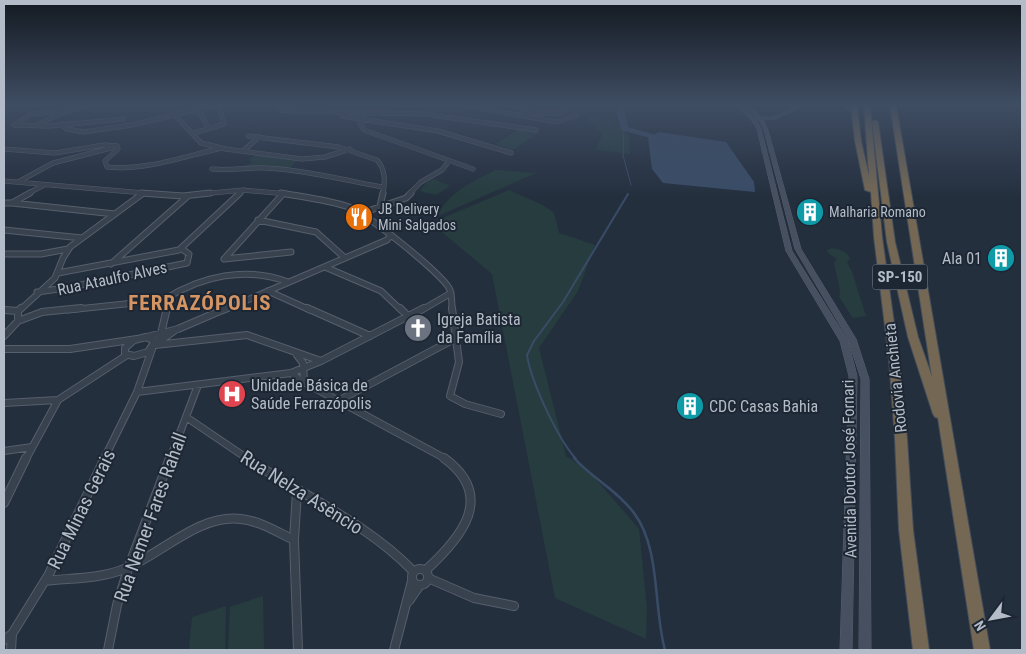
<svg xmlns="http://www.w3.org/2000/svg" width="1026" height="654" font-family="'Roboto Condensed',sans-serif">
<rect width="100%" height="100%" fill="#242f3e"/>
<path fill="#263c3f" d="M 590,116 L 612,121 L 629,135 L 630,154 L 596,150 L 602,134 L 587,120 Z
M 519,129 L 539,132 L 513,150 L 495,144 Z
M 256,155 L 296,161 L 290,168 L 261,165 L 237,168 L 252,163 L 249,159 Z
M 495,170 L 536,173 L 438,216 C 446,193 475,181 495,170 Z
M 434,179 L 450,186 L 436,195 L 420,191 L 426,183 Z
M 509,190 L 543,205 L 554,213 L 559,233 L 595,245 L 578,291 L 539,348 L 566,456 L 589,471 L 639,529 L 647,609 L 646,639 L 555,598 L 492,274 L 431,223 Z
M 832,248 C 839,249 848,252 850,259 L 847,262 L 852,272 L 866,316 L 853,318 L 839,297 L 840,291 L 834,263 L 837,259 L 828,253 L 827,250 Z
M 263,596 L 264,650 L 228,650 L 230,607 Z
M 226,606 L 225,650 L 189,650 L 192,617 Z"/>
<path fill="#394c67" d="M 659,132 L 726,142 L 754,182 L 755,192 L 663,183 L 652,169 L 648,138 Z"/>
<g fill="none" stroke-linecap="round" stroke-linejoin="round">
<path stroke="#394c67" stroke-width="1" d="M 624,128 L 623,155 L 631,185"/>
<path stroke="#394c67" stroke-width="2" d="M 576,459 C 558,439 531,382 527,355 L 534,341 L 563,302 L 628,194"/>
<path stroke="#394c67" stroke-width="2.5" d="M 574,458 C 592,478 618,491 634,513 C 661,549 653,607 665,650"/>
<path fill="#394c67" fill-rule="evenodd" d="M 619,105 L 626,105 L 624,110 L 628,127 L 669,139 L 669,143 L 621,130 L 616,110 Z"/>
<defs>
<path id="street-far3" d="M 278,105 L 280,110 L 289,111 L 425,114 L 536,130
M 461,105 L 557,122 L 576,115
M 507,105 L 531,111
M 198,109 L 209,129
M 66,111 L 31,114 L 14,125 L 50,126 L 124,119
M 524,113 L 562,113 L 565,111 L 564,105
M 175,115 L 201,143 L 226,149 L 302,159 L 325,157 L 350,149
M 342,116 L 438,131 L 511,153
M 365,118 L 360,123 L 364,130 L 473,169
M 61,124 L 67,129 L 83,132 L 132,125 L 216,105
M 37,125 L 66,111 L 91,105
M 194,133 L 224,124 L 219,105
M 248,136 L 339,147 L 377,160 C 386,170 385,182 383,194
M 117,146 L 118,149 L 105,161 L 107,167 C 144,171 182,157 218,149
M 4,149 L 55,153 L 104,145 L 117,146
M 243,151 L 259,137
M 212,169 C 232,171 248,167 266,168 C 305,170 344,180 382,187
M 4,181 L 156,194
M 18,182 L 53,163 L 111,148
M 27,194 L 44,185
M 201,194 L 243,190 L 288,194
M 238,194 L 243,190
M 409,194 L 421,182 L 442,170 L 449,161"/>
<path id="street-far2" d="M 141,193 L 183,196 L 210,193
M 281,193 C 303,197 328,200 349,207 C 365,212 445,276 450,290 C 452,296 452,304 452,310
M 4,203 L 12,203 L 30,193
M 12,203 L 115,214
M 380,206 L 383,193
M 362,213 L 406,198 L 411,193
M 258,220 L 316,232 L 345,258
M 4,230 L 82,238
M 4,254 L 41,254 L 68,249
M 224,259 L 282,195
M 224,259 L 291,252
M 111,264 L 188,196
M 325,267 L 381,291 L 401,310
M 58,273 L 179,250 L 240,193
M 268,291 L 310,310
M 37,292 L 66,288 L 187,263 L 189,254 L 182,249
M 165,299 C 202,276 246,266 288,282
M 165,299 L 168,305 L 167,310
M 20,310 L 55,278 L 63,258 L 70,247 L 142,194
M 68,310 L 125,304 L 157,298 L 165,299
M 224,310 L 387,240 L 391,235
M 422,310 L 451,293"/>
<path id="street-far1" d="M 307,308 L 370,336
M 400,308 L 409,317
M 452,308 L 459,362 L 450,396 L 465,404 L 501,414
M 4,310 L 18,311
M 18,321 L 18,311 L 21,308
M 4,336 L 18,321 L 42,312 L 81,308
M 146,337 L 155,341 L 148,352 L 134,356 L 125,354 L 125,348 L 134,340 Z
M 143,338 L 178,329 L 227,308
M 159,342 L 167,308
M 157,343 L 174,331
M 155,345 L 247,335 L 321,361
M 4,349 L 70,349 L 137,339
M 297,355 L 303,363 L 304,382
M 291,373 L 300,380 L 446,459
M 137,392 L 291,373 L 321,361 L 424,308
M 338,401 L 456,338
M 4,403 L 58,400
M 186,417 L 248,459
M 4,451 L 32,447
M 26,459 L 58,400 L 127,355
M 104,459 L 137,392 L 152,349
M 170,459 L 198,385"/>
<path id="street" d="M 246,458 C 302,495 367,523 414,572
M 297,491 L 294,540 L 298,650
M 4,503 L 26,458
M412 577a8 8 0 1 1 16 0a8 8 0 1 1-16 0Z
M 426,570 C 462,537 496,496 444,458
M 428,578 L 474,598 L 514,606
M 45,581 C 70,578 100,579 124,569 C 162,554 198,514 241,519 C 260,521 277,532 294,540
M 409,601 L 420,585
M 4,640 L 12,634
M 11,650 L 12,634 L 49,574 L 105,458
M 108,650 L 117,605 L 129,566 L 170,458
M 394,650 L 412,581"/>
<path id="secondary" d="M 736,105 L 741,105 L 756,119 L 761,129 L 792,251 L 848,341 L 857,376 L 852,650 L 840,650 L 849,376 L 840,341 L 786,251 L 757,129 L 752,121 Z
M 744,105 L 749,105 L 761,117 L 773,117 L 799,105 L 805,105 L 776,119 L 763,119 L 768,130 L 801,249 L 856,339 L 869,379 L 871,650 L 859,650 L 861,379 L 848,339 L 795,249 L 764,130 L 759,120 L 756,119 L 756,117 Z
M 841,105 L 847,105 L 857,112 L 853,113 Z"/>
<path id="highway" d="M 851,105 L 857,105 L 861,141 L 869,176 L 864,105 L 870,105 L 882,237 L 899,359 L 907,439 L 913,530 L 929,650 L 913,650 L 899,530 L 895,439 L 889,359 L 874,237 L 871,192 L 865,190 L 855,141 Z
M 890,105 L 896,105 L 990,650 L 974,650 L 938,418 L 935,417 L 933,414 L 908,337 L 887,242 L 872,122 L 875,120 L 878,122 L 895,242 L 918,337 L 932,377 Z"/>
</defs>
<use href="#street-far3" stroke="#565f6c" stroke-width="5"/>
<use href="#street-far2" stroke="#565f6c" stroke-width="7"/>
<use href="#street-far1" stroke="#565f6c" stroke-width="8"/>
<use href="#street" stroke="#565f6c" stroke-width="10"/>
<use href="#secondary" stroke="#565f6c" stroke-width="1"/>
<use href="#highway" stroke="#434c59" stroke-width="2"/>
<use href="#street-far3" stroke="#38414e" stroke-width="4"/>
<use href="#street-far2" stroke="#38414e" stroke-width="5"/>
<use href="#street-far1" stroke="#38414e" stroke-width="6"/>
<use href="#street" stroke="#38414e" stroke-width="8"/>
<use href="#secondary" fill="#465061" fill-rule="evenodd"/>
<use href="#highway" fill="#746855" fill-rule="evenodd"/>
</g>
<linearGradient id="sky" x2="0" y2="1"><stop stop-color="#141a22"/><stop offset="0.53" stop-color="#3f4d63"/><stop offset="1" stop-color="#3f4d63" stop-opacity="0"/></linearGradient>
<rect width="1026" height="197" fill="url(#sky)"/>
<defs>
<symbol id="building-disc" viewBox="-11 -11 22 22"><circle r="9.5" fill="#0f9aa8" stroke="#1d2633"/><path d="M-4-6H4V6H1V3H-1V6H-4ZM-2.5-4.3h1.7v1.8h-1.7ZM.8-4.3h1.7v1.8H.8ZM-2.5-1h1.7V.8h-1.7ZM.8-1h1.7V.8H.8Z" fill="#fff"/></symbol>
<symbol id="restaurant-disc" viewBox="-11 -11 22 22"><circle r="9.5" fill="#e8710a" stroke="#1d2633"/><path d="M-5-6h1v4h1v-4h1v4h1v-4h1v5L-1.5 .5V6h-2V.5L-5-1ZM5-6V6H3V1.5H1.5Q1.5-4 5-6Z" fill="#fff"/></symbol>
<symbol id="church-disc" viewBox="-11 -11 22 22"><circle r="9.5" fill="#6b7280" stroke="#1d2633"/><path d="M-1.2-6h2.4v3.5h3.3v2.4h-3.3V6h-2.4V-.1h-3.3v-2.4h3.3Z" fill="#fff"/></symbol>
<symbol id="hospital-disc" viewBox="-11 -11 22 22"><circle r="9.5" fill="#e0444e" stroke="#1d2633"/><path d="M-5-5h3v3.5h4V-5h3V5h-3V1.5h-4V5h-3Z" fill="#fff"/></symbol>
</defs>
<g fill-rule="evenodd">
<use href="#building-disc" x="794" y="196" width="32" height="32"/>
<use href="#restaurant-disc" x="343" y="201" width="32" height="32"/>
<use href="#building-disc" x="985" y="242" width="32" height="32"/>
<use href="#church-disc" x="402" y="312" width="32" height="32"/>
<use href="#hospital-disc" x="216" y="378" width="32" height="32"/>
<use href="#building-disc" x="674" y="390" width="32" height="32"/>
</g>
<g text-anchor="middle" stroke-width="4" stroke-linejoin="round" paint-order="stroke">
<g font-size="14" fill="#b4bcc9" stroke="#1d2633" text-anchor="start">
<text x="378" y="214">JB Delivery<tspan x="378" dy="16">Mini Salgados</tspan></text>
<text x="829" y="217">Malharia Romano</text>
</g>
<rect fill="#1d2633" stroke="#878f9c" stroke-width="1" x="872.5" y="264.5" width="55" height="25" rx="4"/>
<g font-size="15" font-weight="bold" fill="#b4bcc9">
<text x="900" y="282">SP-150</text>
</g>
<g font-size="16" fill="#b4bcc9" stroke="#1d2633" text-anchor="start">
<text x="982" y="264" text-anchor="end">Ala 01</text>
<text x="437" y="325">Igreja Batista<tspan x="437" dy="18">da Família</tspan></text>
<text x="251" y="391">Unidade Básica de<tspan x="251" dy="18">Saúde Ferrazópolis</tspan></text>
<text x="709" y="412">CDC Casas Bahia</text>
</g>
<g font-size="16" fill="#b4bcc9" stroke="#1d2633">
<text transform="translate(112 278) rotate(-12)" y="6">Rua Ataulfo Alves</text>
<text transform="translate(895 378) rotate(-96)" y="6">Rodovia Anchieta</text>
<text transform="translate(849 469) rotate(-91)" y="6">Avenida Doutor José Fornari</text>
</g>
<g font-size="19" fill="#b4bcc9" stroke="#1d2633">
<text transform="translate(302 492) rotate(32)" y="7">Rua Nelza Asêncio</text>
<text transform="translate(81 509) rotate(-64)" y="7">Rua Minas Gerais</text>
<text transform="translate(150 517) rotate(-70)" y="7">Rua Nemer Fares Rahall</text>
</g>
<g font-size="21" font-weight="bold" letter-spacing="1" fill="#d59563" stroke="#1d2633">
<text x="200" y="310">FERRAZÓPOLIS</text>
</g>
</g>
<rect width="1026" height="654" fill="none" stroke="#b4bcc9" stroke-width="10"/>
<g transform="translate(991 619) rotate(238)" stroke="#1d2633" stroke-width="4" paint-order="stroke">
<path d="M0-4L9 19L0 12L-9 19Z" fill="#b4bcc9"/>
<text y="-8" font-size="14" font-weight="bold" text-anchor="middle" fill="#b4bcc9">N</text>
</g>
</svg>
